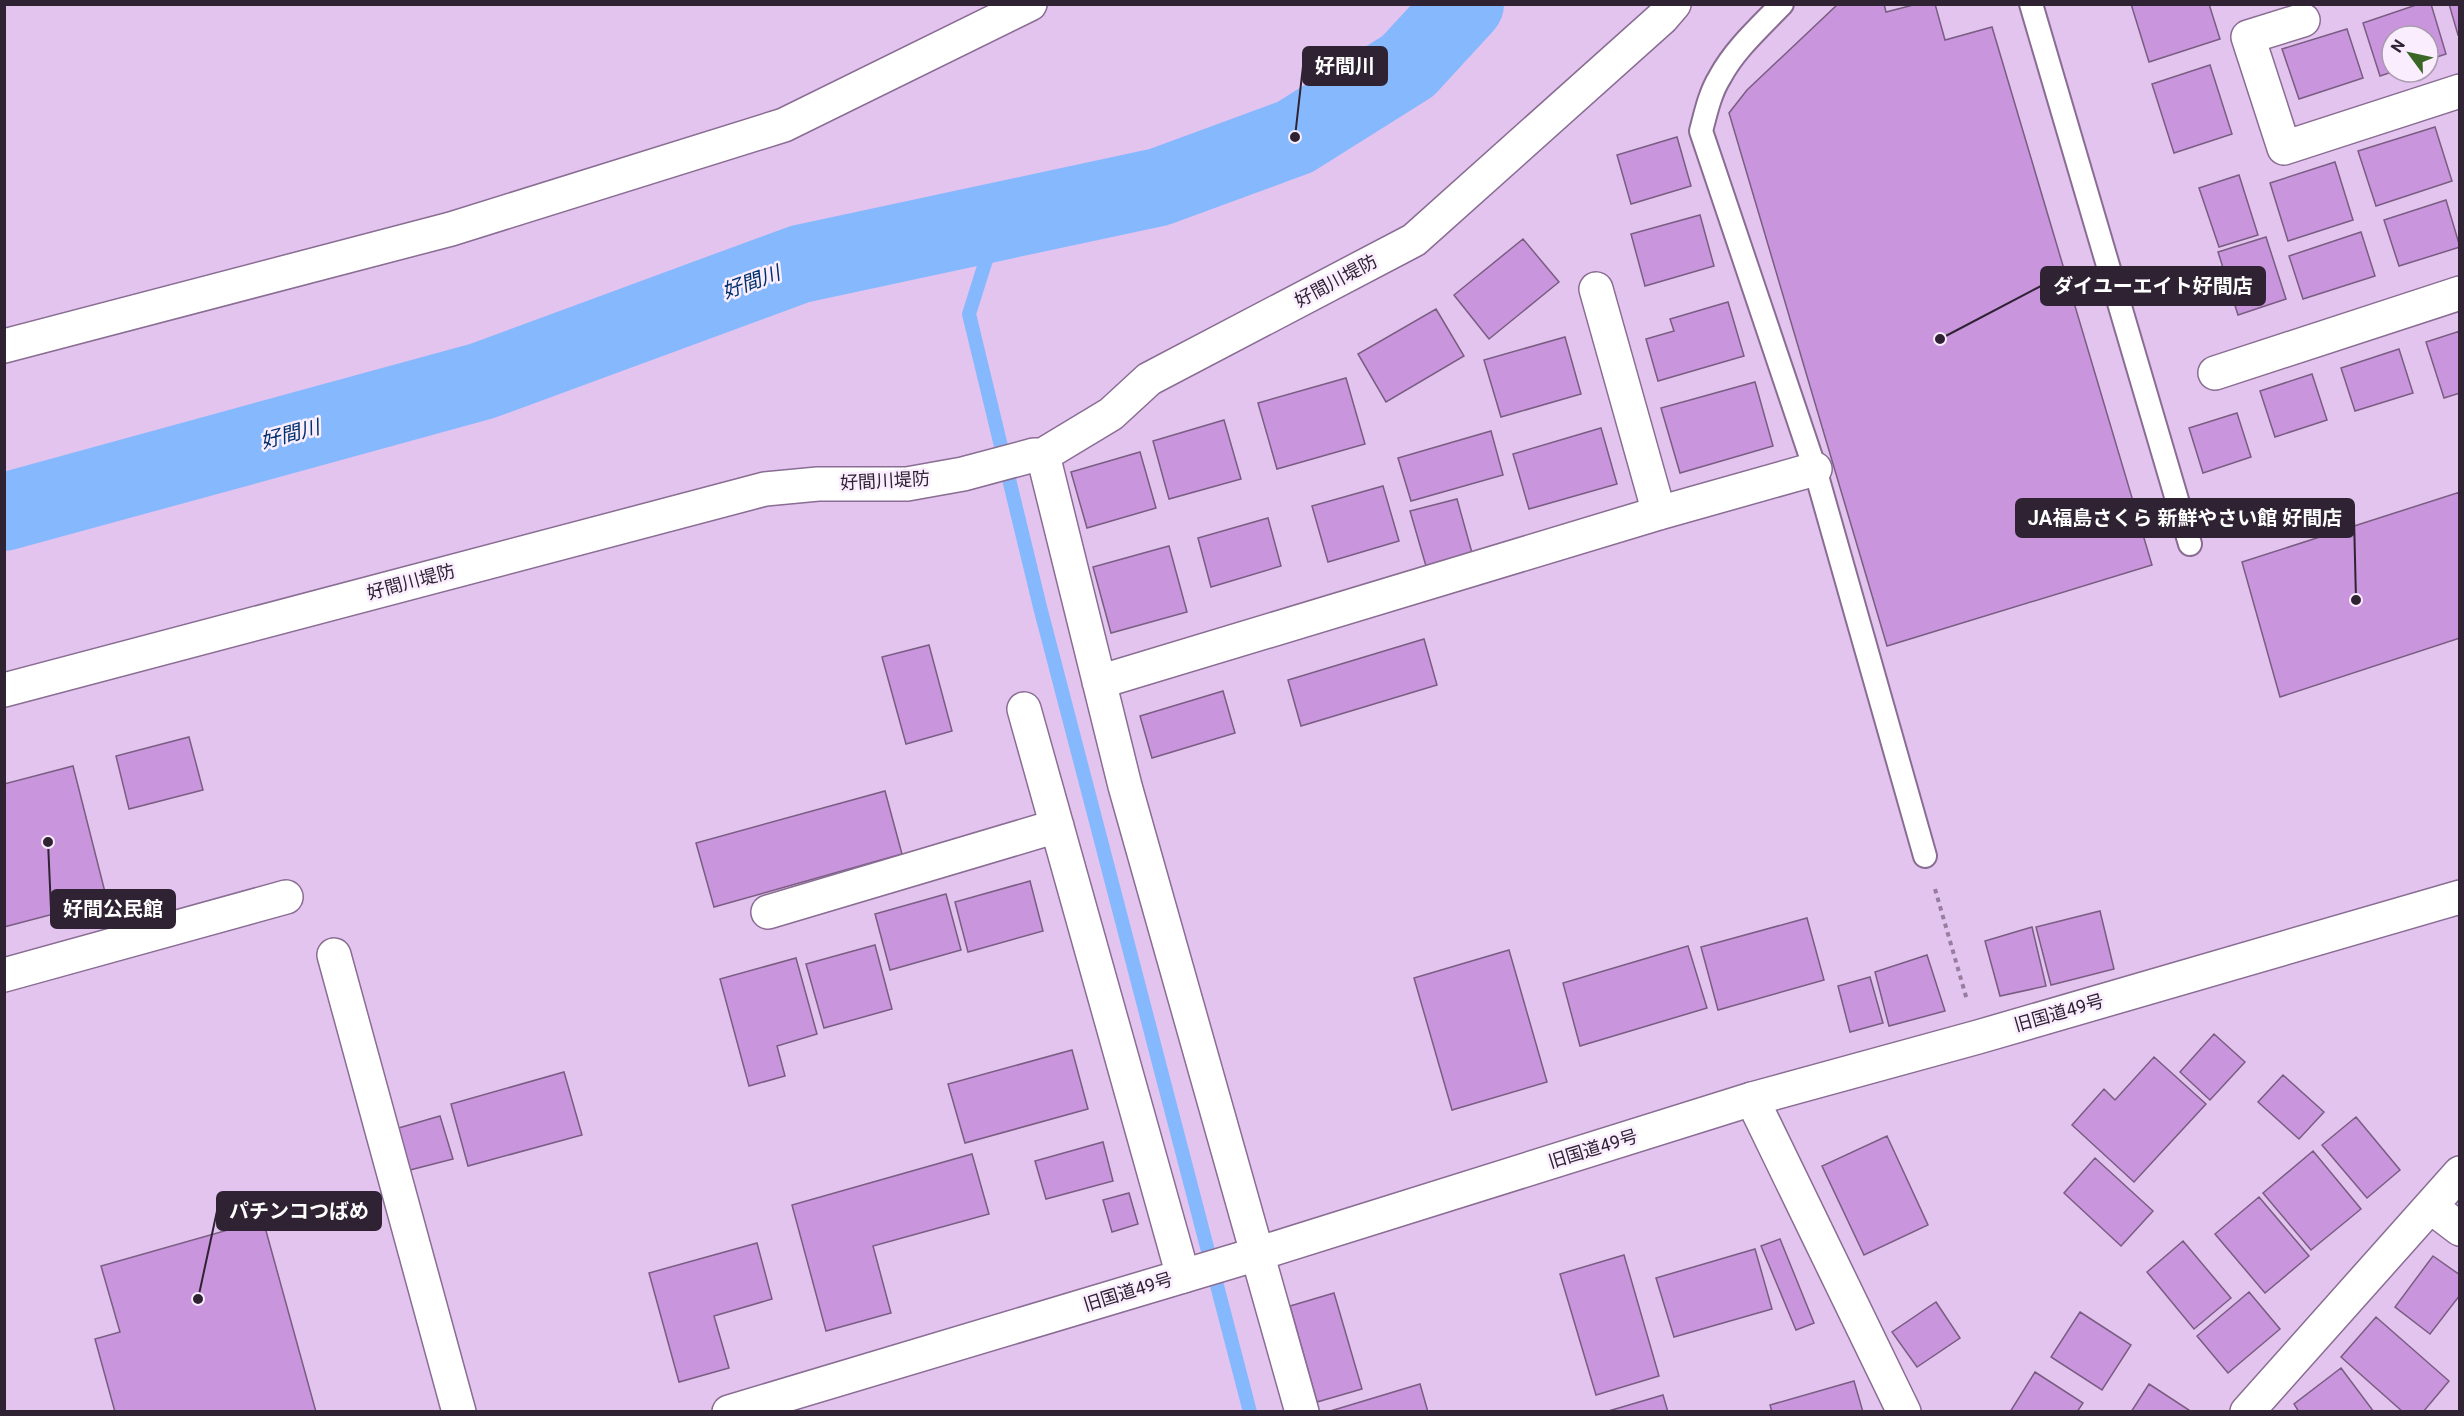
<svg xmlns="http://www.w3.org/2000/svg" width="2464" height="1416" font-family="Roboto,'Noto Sans JP',sans-serif">
<rect width="100%" height="100%" fill="#e3c4ee"/>
<g fill="none" stroke-linecap="round" stroke-linejoin="round">
<path stroke="#86b8fe" stroke-width="14" d="M 998,222 L 969,314 L 1040,607 L 1250,1412"/>
<path stroke="#86b8fe" stroke-width="78" d="M 4,512 L 482,381 L 800,264 L 1159,187 L 1295,137 L 1408,66 L 1465,4"/>
</g>
<path fill="#c995dc" stroke="#795d82" stroke-width="1.5" d="M 1838,4 L 1884,4 L 1886,12 L 1917,4 L 1935,4 L 1945,40 L 1992,27 L 2152,565 L 1887,646 L 1729,113 L 1747,90 Z
M 2131,4 L 2209,4 L 2220,39 L 2149,62 Z
M 2419,4 L 2431,4 L 2446,54 L 2428,60 L 2428,36 L 2392,36 L 2392,72 L 2380,76 L 2363,23 Z
M 2449,4 L 2460,4 L 2460,34 L 2458,35 Z
M 2347,29 L 2363,78 L 2299,99 L 2282,49 Z
M 2210,65 L 2232,134 L 2174,153 L 2152,84 Z
M 2435,127 L 2452,181 L 2376,206 L 2358,151 Z
M 1677,137 L 1691,186 L 1631,204 L 1617,155 Z
M 2335,162 L 2353,220 L 2288,241 L 2270,183 Z
M 2239,175 L 2258,235 L 2219,247 L 2199,188 Z
M 2446,200 L 2460,247 L 2399,266 L 2384,220 Z
M 1700,215 L 1714,266 L 1645,286 L 1631,234 Z
M 2361,232 L 2375,276 L 2303,299 L 2289,256 Z
M 2266,237 L 2286,299 L 2238,315 L 2218,252 Z
M 1523,239 L 1559,282 L 1489,339 L 1454,295 Z
M 1728,302 L 1744,356 L 1658,381 L 1646,339 L 1674,331 L 1670,319 Z
M 1436,309 L 1464,356 L 1386,402 L 1358,354 Z
M 2460,331 L 2460,393 L 2444,398 L 2426,342 Z
M 1565,337 L 1581,394 L 1501,417 L 1484,360 Z
M 2399,349 L 2413,393 L 2355,411 L 2341,368 Z
M 2312,374 L 2327,420 L 2275,437 L 2260,391 Z
M 1346,378 L 1365,444 L 1277,469 L 1258,403 Z
M 1755,382 L 1773,446 L 1680,473 L 1661,408 Z
M 2237,413 L 2251,457 L 2203,473 L 2189,428 Z
M 1224,420 L 1241,479 L 1169,499 L 1153,441 Z
M 1601,428 L 1617,484 L 1529,509 L 1513,454 Z
M 1491,431 L 1503,475 L 1411,501 L 1398,458 Z
M 1140,452 L 1156,508 L 1087,528 L 1071,472 Z
M 1383,486 L 1399,541 L 1328,562 L 1312,506 Z
M 2460,492 L 2460,638 L 2280,697 L 2242,562 Z
M 1457,499 L 1474,560 L 1428,573 L 1410,511 Z
M 1268,518 L 1281,566 L 1211,587 L 1198,538 Z
M 1169,546 L 1187,612 L 1111,633 L 1093,567 Z
M 1424,639 L 1437,685 L 1301,726 L 1288,680 Z
M 929,645 L 952,731 L 906,744 L 882,657 Z
M 1223,691 L 1235,733 L 1152,758 L 1140,716 Z
M 189,737 L 203,790 L 129,809 L 116,756 Z
M 73,766 L 107,900 L 4,927 L 4,784 Z
M 885,791 L 902,854 L 714,907 L 696,843 Z
M 1030,881 L 1043,931 L 968,952 L 955,902 Z
M 946,894 L 961,950 L 890,970 L 875,914 Z
M 2100,911 L 2114,969 L 2051,985 L 2036,927 Z
M 1807,918 L 1824,980 L 1718,1010 L 1701,947 Z
M 2032,927 L 2046,986 L 2000,996 L 1985,941 Z
M 875,945 L 892,1009 L 824,1028 L 806,964 Z
M 1688,946 L 1707,1008 L 1580,1046 L 1563,983 Z
M 1509,950 L 1547,1082 L 1452,1110 L 1414,978 Z
M 1927,955 L 1945,1011 L 1889,1026 L 1875,972 Z
M 796,958 L 817,1034 L 777,1046 L 785,1076 L 749,1086 L 720,979 Z
M 1870,977 L 1883,1023 L 1850,1032 L 1838,986 Z
M 2214,1034 L 2245,1062 L 2210,1100 L 2180,1072 Z
M 1072,1050 L 1088,1109 L 965,1143 L 948,1084 Z
M 2154,1057 L 2206,1104 L 2134,1182 L 2072,1125 L 2104,1089 L 2115,1100 Z
M 564,1072 L 582,1135 L 468,1166 L 451,1104 Z
M 2283,1075 L 2324,1112 L 2299,1139 L 2258,1102 Z
M 440,1116 L 453,1159 L 406,1171 L 395,1129 Z
M 2356,1117 L 2400,1170 L 2367,1198 L 2322,1145 Z
M 1887,1136 L 1928,1225 L 1864,1255 L 1822,1166 Z
M 1103,1142 L 1113,1181 L 1046,1199 L 1035,1161 Z
M 2313,1151 L 2361,1209 L 2311,1250 L 2263,1193 Z
M 972,1154 L 989,1214 L 873,1246 L 891,1313 L 826,1331 L 792,1205 Z
M 2095,1158 L 2153,1211 L 2121,1246 L 2064,1193 Z
M 1129,1193 L 1138,1224 L 1112,1232 L 1103,1200 Z
M 2259,1197 L 2309,1256 L 2265,1293 L 2215,1234 Z
M 263,1220 L 316,1412 L 115,1412 L 95,1339 L 120,1332 L 101,1266 Z
M 1780,1239 L 1814,1323 L 1796,1330 L 1761,1246 Z
M 2183,1241 L 2231,1298 L 2194,1329 L 2147,1272 Z
M 757,1243 L 772,1299 L 714,1316 L 729,1368 L 679,1382 L 649,1273 Z
M 1755,1249 L 1772,1309 L 1674,1337 L 1656,1278 Z
M 1624,1255 L 1659,1376 L 1596,1395 L 1560,1274 Z
M 2433,1256 L 2460,1275 L 2460,1295 L 2430,1334 L 2395,1307 Z
M 2249,1292 L 2280,1329 L 2228,1373 L 2197,1336 Z
M 1334,1293 L 1362,1389 L 1317,1402 L 1290,1306 Z
M 1936,1302 L 1960,1338 L 1917,1367 L 1892,1332 Z
M 2080,1312 L 2131,1345 L 2102,1390 L 2051,1357 Z
M 2376,1317 L 2449,1381 L 2423,1412 L 2403,1412 L 2341,1357 Z
M 2341,1368 L 2374,1412 L 2299,1412 L 2294,1404 Z
M 2035,1372 L 2083,1403 L 2077,1412 L 2010,1412 Z
M 1854,1381 L 1863,1412 L 1772,1412 L 1770,1405 Z
M 1420,1384 L 1428,1412 L 1327,1412 Z
M 2149,1384 L 2192,1412 L 2131,1412 Z
M 1663,1395 L 1668,1412 L 1605,1412 Z"/>
<g fill="none" stroke-linecap="round" stroke-linejoin="round">
<defs>
<path id="lane" d="M 1782,4 C 1760,27 1735,49 1720,77 C 1710,93 1706,112 1701,131 L 1815,469 L 1925,856
M 2031,4 L 2190,544"/>
<path id="street" d="M 2303,20 L 2248,37 L 2284,148 L 2460,91
M 1596,289 L 1659,513
M 4,346 L 451,229 L 784,125 L 1030,4
M 2215,373 L 2460,293
M 1043,455 L 1125,786 L 1302,1412
M 1099,682 L 1659,513 L 1815,469
M 4,690 L 765,489 L 818,484 L 907,484 L 963,474 L 1034,455 L 1043,455 L 1111,414 L 1149,379 L 1414,240 L 1662,18 L 1674,4
M 1024,709 L 1183,1276
M 768,912 L 1057,826
M 334,955 L 459,1412
M 4,975 L 286,897
M 1752,1099 L 1904,1412
M 2431,1207 L 2460,1229
M 2247,1412 L 2460,1173"/>
<path id="secondary" d="M 729,1412 L 1257,1254 L 1752,1099 L 1978,1037 L 2460,897"/>
</defs>
<use href="#lane" stroke="#896d93" stroke-width="26"/>
<use href="#street" stroke="#896d93" stroke-width="36"/>
<use href="#secondary" stroke="#896d93" stroke-width="36"/>
<path stroke="#967f9e" stroke-width="4" stroke-dasharray="4.5 4.5" stroke-linecap="butt" d="M 1935,889 L 1967,1000"/>
<use href="#lane" stroke="#fff" stroke-width="22"/>
<use href="#street" stroke="#fff" stroke-width="33"/>
<use href="#secondary" stroke="#fff" stroke-width="33"/>
</g>
<g text-anchor="middle" stroke-width="5" stroke-linejoin="round" paint-order="stroke">
<g font-size="18" fill="#2f2333" stroke="#f9edfe">
<text transform="translate(1336 281) rotate(-28)" y="6">好間川堤防</text>
<text transform="translate(885 481) rotate(-3)" y="6">好間川堤防</text>
<text transform="translate(411 582) rotate(-15)" y="6">好間川堤防</text>
<text transform="translate(2059 1013) rotate(-16)" y="6">旧国道49号</text>
<text transform="translate(1593 1149) rotate(-17)" y="6">旧国道49号</text>
<text transform="translate(1128 1292) rotate(-17)" y="6">旧国道49号</text>
</g>
<g font-size="20" font-style="italic" fill="#00316d" stroke="#f9edfe">
<text transform="translate(751 282) rotate(-20)" y="7">好間川</text>
<text transform="translate(290 434) rotate(-15)" y="7">好間川</text>
</g>
</g>
<path fill="none" stroke="#2f2333" stroke-width="2" d="M1295 137L1303 66M1940 339L2041 286M2356 600L2354 518M48 842L51 909M198 1299L217 1211"/>
<g fill="#2f2333" stroke="#f9edfe" stroke-width="2">
<circle cx="1295" cy="137" r="6"/>
<circle cx="1940" cy="339" r="6"/>
<circle cx="2356" cy="600" r="6"/>
<circle cx="48" cy="842" r="6"/>
<circle cx="198" cy="1299" r="6"/>
</g>
<g fill="#2f2333" stroke="#2f2333" stroke-width="2">
<rect x="1303" y="47" width="84" height="38" rx="6"/>
<rect x="2041" y="267" width="224" height="38" rx="6"/>
<rect x="2016" y="499" width="338" height="38" rx="6"/>
<rect x="51" y="890" width="124" height="38" rx="6"/>
<rect x="217" y="1192" width="164" height="38" rx="6"/>
</g>
<g font-size="20" text-anchor="middle" font-weight="bold" fill="#fff">
<text x="1345" y="73">好間川</text>
<text x="2153" y="293">ダイユーエイト好間店</text>
<text x="2185" y="525">JA福島さくら 新鮮やさい館 好間店</text>
<text x="113" y="916">好間公民館</text>
<text x="299" y="1218">パチンコつばめ</text>
</g>
<rect width="2464" height="1416" fill="none" stroke="#2f2333" stroke-width="12"/>
<g transform="translate(2410 54) rotate(303)"><circle r="28" fill="#f9edfe" stroke="#a89cad" stroke-width="1.5"/>
<path d="M0-4.5L10 22L0 15L-10 22Z" fill="#3a6726"/>
<text y="-9" font-size="16" font-weight="bold" text-anchor="middle" fill="#2f2333">N</text>
</g>
</svg>
